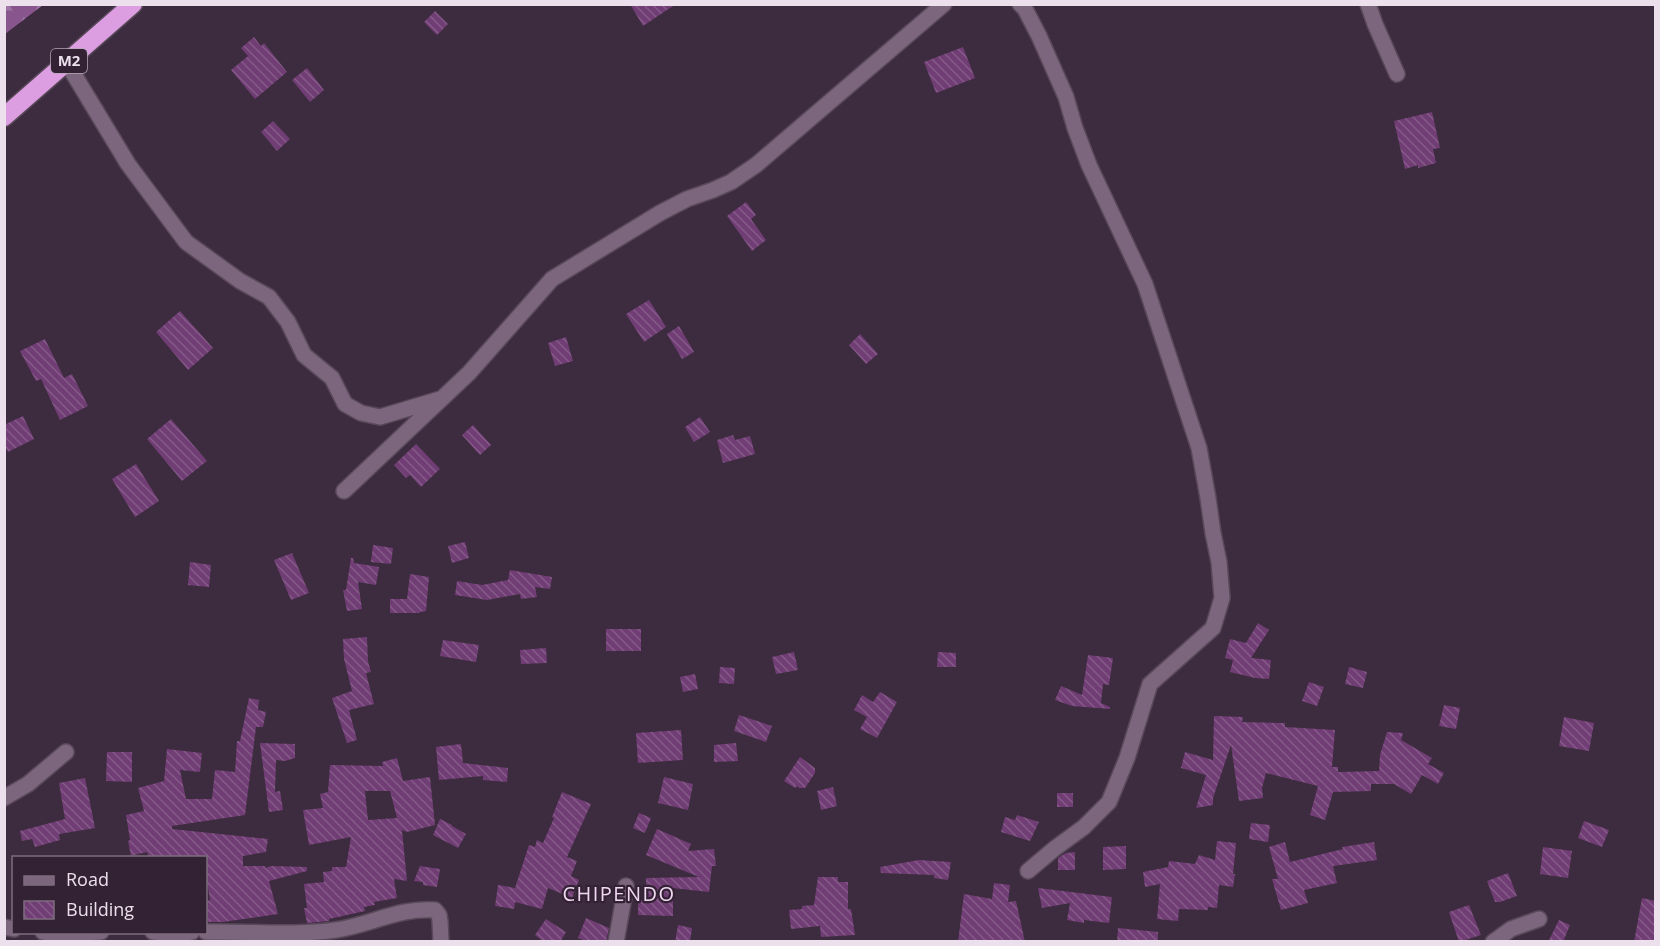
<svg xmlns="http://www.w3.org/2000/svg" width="1660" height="946" font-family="'Open Sans',sans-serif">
<defs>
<pattern id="forest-firs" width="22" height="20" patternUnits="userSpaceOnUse" patternTransform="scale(1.5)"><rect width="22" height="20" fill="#89558d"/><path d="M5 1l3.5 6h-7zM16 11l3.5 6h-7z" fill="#9f75a3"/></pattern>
<pattern id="building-back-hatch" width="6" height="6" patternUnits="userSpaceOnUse" patternTransform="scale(1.5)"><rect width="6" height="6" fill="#703d74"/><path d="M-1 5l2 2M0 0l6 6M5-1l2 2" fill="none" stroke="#855988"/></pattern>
</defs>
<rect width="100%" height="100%" fill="#3d2b3f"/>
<path fill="url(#forest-firs)" d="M 5,4 L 43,4 L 43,5 L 5,34 Z"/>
<path fill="url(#building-back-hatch)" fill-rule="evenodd" d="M 630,4 L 676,4 L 643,26 Z
M 435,11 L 448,24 L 437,35 L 424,22 Z
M 254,37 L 261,46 L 264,43 L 287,72 L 255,99 L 231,70 L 248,56 L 241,48 Z
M 963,47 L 975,78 L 936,93 L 924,62 Z
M 307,68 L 324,90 L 310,102 L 292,80 Z
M 1432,112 L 1440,148 L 1433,149 L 1436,163 L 1418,168 L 1418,165 L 1405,169 L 1394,121 Z
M 273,121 L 290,139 L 277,151 L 261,132 Z
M 746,202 L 756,215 L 751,219 L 766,240 L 752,251 L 727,216 Z
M 649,300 L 666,327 L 644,342 L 626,314 Z
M 180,311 L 213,348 L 188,370 L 156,332 Z
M 679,326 L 694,352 L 682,359 L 667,334 Z
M 860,334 L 878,354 L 866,364 L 849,345 Z
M 566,337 L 573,361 L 555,366 L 548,343 Z
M 45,339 L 64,378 L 72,374 L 88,406 L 60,420 L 41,379 L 36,381 L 20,351 Z
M 23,416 L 34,439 L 8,452 L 4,445 L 4,425 Z
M 700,417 L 710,432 L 694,442 L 685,427 Z
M 171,419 L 207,461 L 182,481 L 147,439 Z
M 473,425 L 491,445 L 480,455 L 462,435 Z
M 733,435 L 735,440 L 750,436 L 755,454 L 723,463 L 717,440 Z
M 416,444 L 440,469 L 421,487 L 410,475 L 406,478 L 394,465 Z
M 136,464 L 159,501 L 135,517 L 112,479 Z
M 465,542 L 469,558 L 452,563 L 448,546 Z
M 373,545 L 393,548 L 391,564 L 371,562 Z
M 292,553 L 309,593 L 291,600 L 274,560 Z
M 351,558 L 353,558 L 354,563 L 379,567 L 376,585 L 358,582 L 362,609 L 347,611 L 343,590 L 346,590 Z
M 190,562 L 211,565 L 209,587 L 188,585 Z
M 510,570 L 552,577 L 550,589 L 535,587 L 537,597 L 521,599 L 520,594 L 487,600 L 455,595 L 457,581 L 482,585 L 508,580 Z
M 410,574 L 429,577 L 426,611 L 420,612 L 420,613 L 390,613 L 390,599 L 407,599 Z
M 1258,623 L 1269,630 L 1251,658 L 1271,660 L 1269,679 L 1255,678 L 1230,672 L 1233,660 L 1225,658 L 1230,639 L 1246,643 Z
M 606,629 L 641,629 L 641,651 L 606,651 Z
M 367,637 L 368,661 L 371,672 L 366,673 L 374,704 L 349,710 L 357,740 L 347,743 L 332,698 L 352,691 L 344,659 L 343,639 Z
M 443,640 L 479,645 L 476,662 L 440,656 Z
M 546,648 L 547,663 L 521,664 L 520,650 Z
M 794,652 L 798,670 L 776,674 L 772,657 Z
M 938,652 L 956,653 L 956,667 L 937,667 Z
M 1088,655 L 1113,658 L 1109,685 L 1103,684 L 1101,703 L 1110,707 L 1110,709 L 1072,706 L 1055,700 L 1061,686 L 1082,695 Z
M 720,667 L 735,668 L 734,684 L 719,683 Z
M 1349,667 L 1367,672 L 1363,688 L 1345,684 Z
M 695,674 L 698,689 L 683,692 L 680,677 Z
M 1309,682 L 1324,687 L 1317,706 L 1302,701 Z
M 880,692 L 897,702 L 877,738 L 860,729 L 867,717 L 854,710 L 862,695 L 873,702 Z
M 249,698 L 259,700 L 258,710 L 266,712 L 263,727 L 256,727 L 245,815 L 172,826 L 172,829 L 268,839 L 266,852 L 243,856 L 243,866 L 265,866 L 265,868 L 271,866 L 307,867 L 307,871 L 269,881 L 278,914 L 223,922 L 208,922 L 206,901 L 210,900 L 206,876 L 206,858 L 149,858 L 147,852 L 131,856 L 128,841 L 130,840 L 126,815 L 144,811 L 138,788 L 164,781 L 167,749 L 202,753 L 200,772 L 180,770 L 186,799 L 212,799 L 215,770 L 235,772 L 237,741 L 240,741 Z
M 1444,705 L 1460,708 L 1456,729 L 1439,726 Z
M 739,715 L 772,726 L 766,742 L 734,731 Z
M 1214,716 L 1243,717 L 1242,722 L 1285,723 L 1285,727 L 1335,730 L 1332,767 L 1338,767 L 1338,772 L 1379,771 L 1380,755 L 1387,732 L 1403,733 L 1401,740 L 1432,758 L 1428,764 L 1444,773 L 1438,784 L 1422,775 L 1411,794 L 1394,784 L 1371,784 L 1371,791 L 1333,792 L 1325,820 L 1310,815 L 1318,786 L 1266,773 L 1262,788 L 1263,798 L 1239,801 L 1231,745 L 1213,798 L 1213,805 L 1196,808 L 1206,775 L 1181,768 L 1185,752 L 1213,760 Z
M 1564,717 L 1594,723 L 1589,751 L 1559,746 Z
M 681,730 L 683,760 L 638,763 L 636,733 Z
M 260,743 L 295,744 L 295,758 L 285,761 L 276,760 L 275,792 L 280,791 L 283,810 L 269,812 Z
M 736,743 L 738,761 L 714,762 L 714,745 Z
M 461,744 L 463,763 L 508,768 L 507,782 L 483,780 L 483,776 L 439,780 L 436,747 Z
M 107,752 L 132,752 L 132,782 L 106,781 Z
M 800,757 L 815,768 L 815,773 L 805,788 L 799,788 L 797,786 L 795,788 L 784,781 Z
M 397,758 L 403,781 L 430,777 L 435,825 L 407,832 L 402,830 L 407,881 L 394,879 L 397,898 L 374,902 L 375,905 L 364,907 L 365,911 L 329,919 L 329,921 L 307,923 L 304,908 L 307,908 L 304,884 L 324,882 L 323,872 L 332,871 L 332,867 L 346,867 L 351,837 L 309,845 L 303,810 L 323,808 L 320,794 L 328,792 L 330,765 L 383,766 L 382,762 ZM 365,791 L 390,791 L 397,818 L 368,820 Z
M 664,777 L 693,784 L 688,810 L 658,803 Z
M 85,778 L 95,828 L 59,834 L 60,840 L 35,847 L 32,839 L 22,841 L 20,831 L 65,819 L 59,783 Z
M 833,787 L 837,806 L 821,810 L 817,791 Z
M 562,792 L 591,804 L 567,857 L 577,861 L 571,876 L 579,880 L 572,898 L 548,888 L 542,909 L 515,902 L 514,909 L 495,906 L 498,885 L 515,888 L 529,845 L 535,847 L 537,840 L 543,843 L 554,818 L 552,817 Z
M 1057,793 L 1073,793 L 1073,807 L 1057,807 Z
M 639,813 L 651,818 L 645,833 L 633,828 Z
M 1017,815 L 1039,822 L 1030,841 L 1001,832 L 1005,817 L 1015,820 Z
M 440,819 L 452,825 L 452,826 L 466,834 L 458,848 L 433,835 Z
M 1584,821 L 1609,830 L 1602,847 L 1578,838 Z
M 1251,823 L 1270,825 L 1268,842 L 1249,839 Z
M 657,829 L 691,844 L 688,851 L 714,849 L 716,866 L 712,866 L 709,892 L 673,888 L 673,916 L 638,915 L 638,900 L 646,900 L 646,878 L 699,877 L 646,855 Z
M 1217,841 L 1236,843 L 1233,874 L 1235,874 L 1233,887 L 1219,885 L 1217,908 L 1208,907 L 1208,910 L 1179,909 L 1178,921 L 1157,919 L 1160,884 L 1145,887 L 1143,872 L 1168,867 L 1169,861 L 1195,864 L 1199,855 L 1215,860 Z
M 1285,842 L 1290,862 L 1343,849 L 1342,847 L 1374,842 L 1377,860 L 1333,866 L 1337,883 L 1304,890 L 1308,903 L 1281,910 L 1272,879 L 1278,879 L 1269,847 Z
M 1126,846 L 1126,869 L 1103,870 L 1103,847 Z
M 1543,847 L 1572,851 L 1568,878 L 1540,874 Z
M 1075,852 L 1075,870 L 1058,870 L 1058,858 L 1066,853 Z
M 919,860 L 951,862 L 948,880 L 934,878 L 934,875 L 881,873 L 880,867 Z
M 420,866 L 440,869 L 437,887 L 423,885 L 423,882 L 414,881 Z
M 1508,873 L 1517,896 L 1500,902 L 1495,902 L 1487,881 Z
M 818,877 L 838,877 L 838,882 L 848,882 L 848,909 L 851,909 L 855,935 L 821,937 L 820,926 L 791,929 L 789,910 L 802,909 L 802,906 L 814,905 Z
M 994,883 L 1010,885 L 1008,902 L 1016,901 L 1025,942 L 958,942 L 964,894 L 992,899 Z
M 1038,888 L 1112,897 L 1109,923 L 1084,920 L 1084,923 L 1067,920 L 1070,903 L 1042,908 Z
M 1642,898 L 1656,901 L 1656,942 L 1634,942 Z
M 1469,905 L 1481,935 L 1459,942 L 1449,912 Z
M 586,918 L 609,928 L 606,942 L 588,942 L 578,938 Z
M 546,919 L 566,932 L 560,942 L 544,942 L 535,935 Z
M 1559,920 L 1570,925 L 1563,942 L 1548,942 Z
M 678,925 L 692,928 L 690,942 L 675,942 Z
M 1118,928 L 1158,932 L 1158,942 L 1117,942 Z"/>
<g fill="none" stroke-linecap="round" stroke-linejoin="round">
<defs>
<path id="minor" d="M 1020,4 L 1025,9 L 1039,36 L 1066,97 L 1075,128 L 1089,165 L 1145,284 L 1199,448 L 1208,498 L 1213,533 L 1219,562 L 1222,598 L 1213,628 L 1150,684 L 1127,758 L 1109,802 L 1084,827 L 1054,849 L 1028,871
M 1368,4 L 1375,24 L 1397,74
M 67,63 L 128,164 L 186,242 L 240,281 L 269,297 L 288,322 L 304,355 L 332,378 L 345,404 L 361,413 L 380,417 L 440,399
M 344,491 L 469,373 L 552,279 L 660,213 L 687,199 L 713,190 L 731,182 L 756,165 L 944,4
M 4,798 L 28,784 L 66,752
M 4,927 L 14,929
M 43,932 L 58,934 L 101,932
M 153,932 L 176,934 L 192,932
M 206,932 C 249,931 293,936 336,930 C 370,925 400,907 435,910 L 439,915 L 440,921 L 441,942
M 616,942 L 626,886
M 1493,942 L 1511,929 L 1539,919"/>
<path id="highway" d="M 4,117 L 133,4"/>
</defs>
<use href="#minor" stroke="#584859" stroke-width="18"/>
<use href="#highway" stroke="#584859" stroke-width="21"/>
<use href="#minor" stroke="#7c667d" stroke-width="15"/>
<use href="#highway" stroke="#dd9ee1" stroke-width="18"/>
</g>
<g text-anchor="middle" stroke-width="4.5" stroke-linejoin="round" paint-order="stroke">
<rect fill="#332134" stroke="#b4a7b6" stroke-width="1.5" x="51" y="49" width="36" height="24" rx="4.5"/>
<g font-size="15" font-weight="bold" fill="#ece0ed">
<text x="69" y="66">M2</text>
</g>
<g font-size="20" letter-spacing="1.5" fill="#f1d8f2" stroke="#332134">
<text x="619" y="901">CHIPENDO</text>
</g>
</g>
<rect width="1660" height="946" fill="none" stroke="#ece0ed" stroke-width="12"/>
<rect x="12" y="856" width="195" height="78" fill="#332134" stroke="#7d6d7e" stroke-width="1.5"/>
<rect x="24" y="876" width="30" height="9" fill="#7c667d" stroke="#7d6d7e" stroke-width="1.5"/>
<text x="66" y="886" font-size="18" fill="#ece0ed">Road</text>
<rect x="24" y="901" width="30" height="18" fill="url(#building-back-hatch)" stroke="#7d6d7e" stroke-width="1.5"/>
<text x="66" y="916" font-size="18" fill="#ece0ed">Building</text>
</svg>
